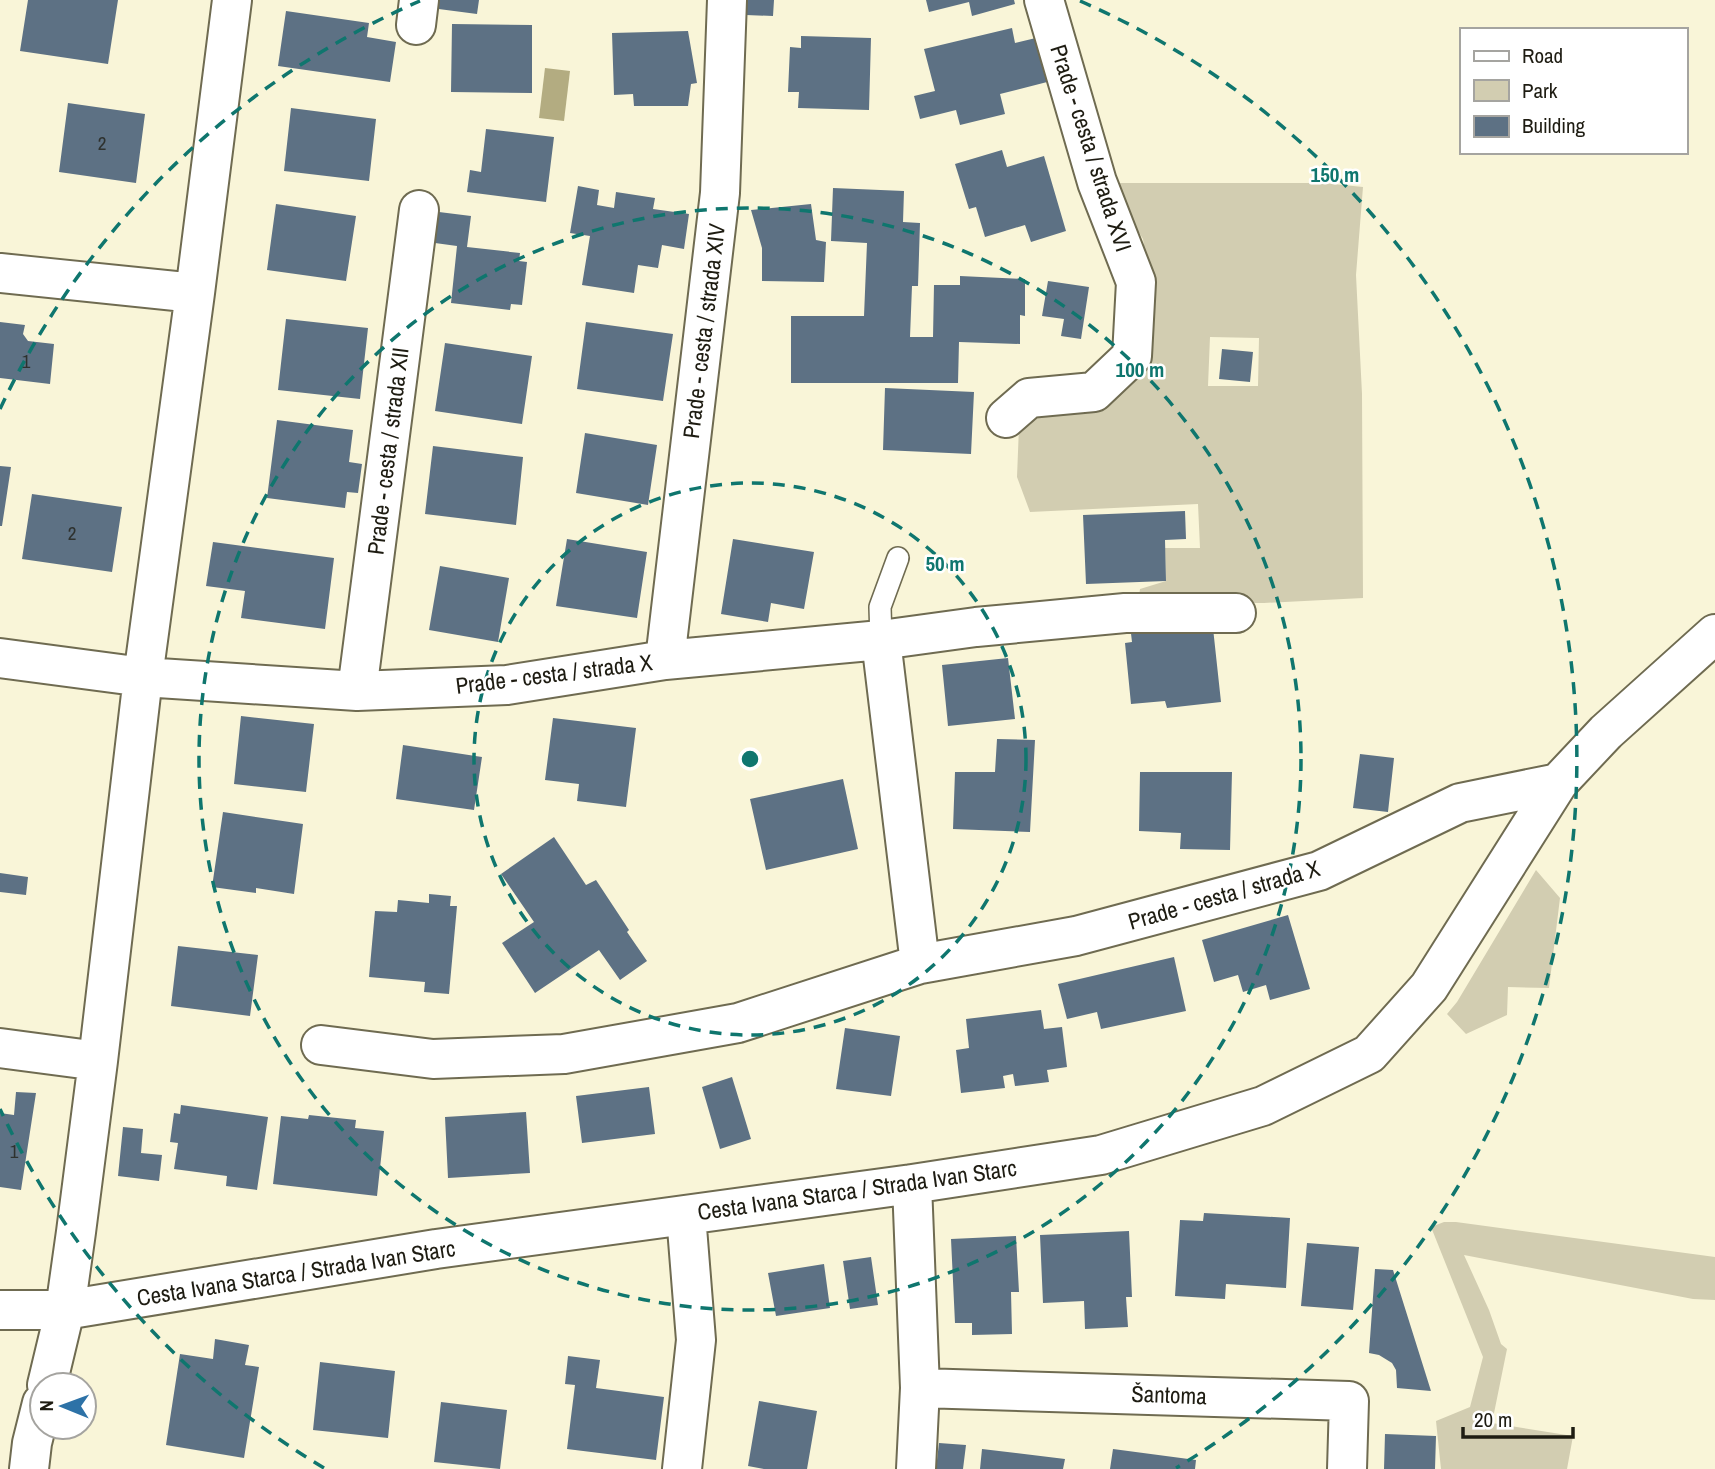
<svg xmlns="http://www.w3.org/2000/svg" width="1715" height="1469" font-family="'Archivo Narrow',sans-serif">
<rect width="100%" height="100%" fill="#f9f5d8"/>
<path fill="#d2cdb1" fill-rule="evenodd" d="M 1108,183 L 1323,183 L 1363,187 L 1356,275 L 1362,394 L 1363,598 L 1264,603 L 1138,603 L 1140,589 L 1166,581 L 1165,548 L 1200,548 L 1198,504 L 1030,512 L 1017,477 L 1020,401 L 1102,384 L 1148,274 L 1143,239 ZM 1210,337 L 1259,338 L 1258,386 L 1208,386 Z
M 1536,870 L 1560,898 L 1549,988 L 1508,987 L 1507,1015 L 1466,1034 L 1447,1014 L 1457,1002 Z
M 1444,1222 L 1456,1222 L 1715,1257 L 1715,1300 L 1693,1299 L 1464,1255 L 1489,1310 L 1501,1344 L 1507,1349 L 1492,1423 L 1573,1436 L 1567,1469 L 1441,1469 L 1436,1421 L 1470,1407 L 1483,1357 L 1431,1227 Z"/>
<path fill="#b3ac81" d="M 545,68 L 570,71 L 564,121 L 539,118 Z"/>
<path fill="#5d7184" d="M 28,0 L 118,0 L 108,64 L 20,51 Z
M 432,0 L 479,0 L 477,14 L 431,8 Z
M 747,0 L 774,0 L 773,16 L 746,15 Z
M 926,0 L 1014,0 L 1015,4 L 972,16 L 969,2 L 929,12 Z
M 286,11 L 369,23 L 367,37 L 396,42 L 390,82 L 278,66 Z
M 452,24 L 532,25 L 532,93 L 451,92 Z
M 1012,28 L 1015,43 L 1040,37 L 1051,81 L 1000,94 L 1005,114 L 960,125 L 956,110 L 920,119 L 914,96 L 935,91 L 924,49 Z
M 688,31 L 697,83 L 691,84 L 688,106 L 634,106 L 633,94 L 614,95 L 612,33 Z
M 801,36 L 871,38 L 869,110 L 798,108 L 799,92 L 788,92 L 790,47 L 801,48 Z
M 68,103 L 145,114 L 136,183 L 59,172 Z
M 291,108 L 376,119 L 369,181 L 284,171 Z
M 486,129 L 554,137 L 546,202 L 467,192 L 470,170 L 481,172 Z
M 1002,150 L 1007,167 L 1044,156 L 1066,231 L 1031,242 L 1025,225 L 985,237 L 976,207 L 969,209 L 955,164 Z
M 578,186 L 599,190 L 597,205 L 614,208 L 616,192 L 655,198 L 653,209 L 689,214 L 684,249 L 662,245 L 658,268 L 638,265 L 634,293 L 582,285 L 590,236 L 570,233 Z
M 833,188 L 904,191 L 903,222 L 920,223 L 918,286 L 912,286 L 910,337 L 933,337 L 934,285 L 960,285 L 960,276 L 1025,279 L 1025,316 L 1020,315 L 1020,344 L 959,342 L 958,383 L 791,383 L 791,316 L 864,316 L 867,243 L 831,241 Z
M 276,204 L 356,216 L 346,281 L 267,270 Z
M 811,204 L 816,240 L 826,242 L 824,282 L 762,281 L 762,248 L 751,210 Z
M 439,212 L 471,216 L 467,247 L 520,253 L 519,261 L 527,262 L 522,305 L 511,304 L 510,310 L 451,303 L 457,246 L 435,243 Z
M 1048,281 L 1089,287 L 1081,339 L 1061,336 L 1064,319 L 1042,316 Z
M 286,319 L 368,328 L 360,399 L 278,390 Z
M 0,322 L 25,325 L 23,334 L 28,341 L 54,344 L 50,384 L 0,378 Z
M 586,322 L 673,334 L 663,401 L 577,389 Z
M 445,343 L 532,356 L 522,424 L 435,411 Z
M 1222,349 L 1253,352 L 1250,382 L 1219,379 Z
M 885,388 L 974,392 L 971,454 L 883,450 Z
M 277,420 L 353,430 L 349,462 L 362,464 L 358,493 L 347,492 L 345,508 L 267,498 Z
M 585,433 L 657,445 L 648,505 L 576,493 Z
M 433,446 L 523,457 L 516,525 L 425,514 Z
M 0,466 L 11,467 L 2,526 L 0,526 Z
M 32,494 L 122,507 L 112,572 L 22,559 Z
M 1185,511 L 1186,539 L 1165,540 L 1166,581 L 1086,584 L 1083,515 Z
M 567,539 L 647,552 L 637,618 L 556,606 Z
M 733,539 L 814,552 L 804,609 L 771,603 L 768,622 L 721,614 Z
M 213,542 L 334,558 L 325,629 L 241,618 L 245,591 L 206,586 Z
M 440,566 L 509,578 L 498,642 L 429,630 Z
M 1130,625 L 1213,628 L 1221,702 L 1167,708 L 1165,701 L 1131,704 L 1125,643 L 1132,642 Z
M 1008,658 L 1015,719 L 948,726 L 942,665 Z
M 241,716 L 314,724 L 306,792 L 234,784 Z
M 553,718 L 636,728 L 626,807 L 577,801 L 579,784 L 545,780 Z
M 997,739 L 1035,740 L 1030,832 L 953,829 L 955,772 L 995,772 Z
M 403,745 L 482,757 L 474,810 L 396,799 Z
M 1360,754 L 1394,758 L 1388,812 L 1353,808 Z
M 1140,772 L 1232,772 L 1230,850 L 1180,849 L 1181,833 L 1139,831 Z
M 843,779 L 858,849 L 766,870 L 750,799 Z
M 223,812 L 303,824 L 294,894 L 256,888 L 256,893 L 212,887 Z
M 554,837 L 586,885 L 596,880 L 629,930 L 627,932 L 647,961 L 620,980 L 599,950 L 535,993 L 502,943 L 534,922 L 501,874 Z
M 0,873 L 28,877 L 26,895 L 0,892 Z
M 429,894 L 451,896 L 450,906 L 457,906 L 449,994 L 424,992 L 425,982 L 369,977 L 375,911 L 397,912 L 398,900 L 429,903 Z
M 1288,915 L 1310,989 L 1270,1000 L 1266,985 L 1243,992 L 1238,975 L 1214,982 L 1202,940 Z
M 178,946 L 258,955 L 250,1016 L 171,1006 Z
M 1174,957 L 1186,1011 L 1101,1029 L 1097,1012 L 1067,1019 L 1058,984 Z
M 1041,1010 L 1044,1029 L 1062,1027 L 1067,1067 L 1047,1070 L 1049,1082 L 1015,1086 L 1013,1074 L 1003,1076 L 1005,1088 L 961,1093 L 956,1050 L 969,1048 L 966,1019 Z
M 845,1028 L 900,1036 L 891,1096 L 836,1089 Z
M 732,1077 L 751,1139 L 720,1149 L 702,1087 Z
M 649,1087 L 655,1134 L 582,1143 L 576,1096 Z
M 16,1092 L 36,1093 L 21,1190 L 0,1187 L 0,1113 L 14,1115 Z
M 181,1105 L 268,1117 L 257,1190 L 226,1186 L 227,1176 L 174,1169 L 178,1143 L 170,1142 L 174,1113 L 180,1114 Z
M 526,1112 L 530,1173 L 448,1178 L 445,1117 Z
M 309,1115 L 356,1120 L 355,1128 L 384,1131 L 377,1196 L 273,1184 L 281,1116 L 308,1119 Z
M 123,1127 L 143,1129 L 141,1153 L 162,1155 L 159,1181 L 118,1176 Z
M 1204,1213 L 1290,1218 L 1286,1288 L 1226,1284 L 1225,1299 L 1175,1296 L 1180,1220 L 1203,1221 Z
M 1129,1231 L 1132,1297 L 1126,1297 L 1128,1327 L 1085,1329 L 1084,1301 L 1043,1303 L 1040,1235 Z
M 1016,1236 L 1019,1292 L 1011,1292 L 1012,1334 L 972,1335 L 972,1323 L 955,1323 L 951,1239 Z
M 1307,1243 L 1359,1247 L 1353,1310 L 1301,1306 Z
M 871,1257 L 878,1305 L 850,1309 L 843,1261 Z
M 824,1264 L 830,1308 L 776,1316 L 768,1273 Z
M 1375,1269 L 1393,1270 L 1431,1391 L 1397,1388 L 1396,1370 L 1392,1363 L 1379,1355 L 1369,1353 Z
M 215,1339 L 249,1345 L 245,1365 L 259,1367 L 244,1458 L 166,1445 L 180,1354 L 213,1359 Z
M 568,1356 L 600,1360 L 596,1388 L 664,1397 L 656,1460 L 567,1449 L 575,1385 L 565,1384 Z
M 320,1362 L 395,1371 L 388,1438 L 313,1430 Z
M 759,1401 L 817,1411 L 807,1469 L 764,1469 L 748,1466 Z
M 441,1402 L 507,1410 L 500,1469 L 434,1462 Z
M 1385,1434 L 1436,1436 L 1435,1469 L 1384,1469 Z
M 939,1443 L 966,1445 L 963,1469 L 936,1469 Z
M 982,1449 L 1065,1459 L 1063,1469 L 980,1469 Z
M 1113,1449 L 1196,1460 L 1195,1469 L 1110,1469 Z"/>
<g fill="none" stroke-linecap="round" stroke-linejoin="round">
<defs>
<path id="lane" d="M 881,640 L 880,607 L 898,558"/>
<path id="street" d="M 416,25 L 419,0
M 0,273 L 195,293
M 1006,418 L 1029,398 L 1094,392 L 1132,356 L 1136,282 L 1097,182 L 1044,0
M 881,640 L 976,627 L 1125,613 L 1236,613
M 0,658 L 143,677 L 357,691 L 507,685 L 665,660 L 881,640 L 920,964
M 665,660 L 720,193 L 727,0
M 357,691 L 419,210
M 321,1045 L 433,1059 L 564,1054 L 738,1023 L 920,964 L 1076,936 L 1319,871 L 1460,803 L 1558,783
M 0,1048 L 98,1061
M 912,1184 L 920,1388 L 916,1469
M 0,1310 L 65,1310 L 436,1249 L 912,1184 L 1101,1155 L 1263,1106 L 1369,1054 L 1429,987 L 1558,783 L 1606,732 L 1715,634
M 47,1385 L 65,1310 L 76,1232 L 98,1061 L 143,677 L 195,293 L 232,0
M 920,1388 L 1349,1401 L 1347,1469
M 29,1469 L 32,1443 L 42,1403
M 682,1469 L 696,1340 L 686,1215"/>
</defs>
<use href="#lane" stroke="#6f6b51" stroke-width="24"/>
<use href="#street" stroke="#6f6b51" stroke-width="42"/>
<use href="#lane" stroke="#fff" stroke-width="21"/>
<use href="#street" stroke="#fff" stroke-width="38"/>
</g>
<g fill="none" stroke="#0f766e" stroke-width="3.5" stroke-dasharray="12 9">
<circle cx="750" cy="759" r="276"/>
<circle cx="750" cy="759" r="551"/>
<path d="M324 1468A827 827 0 0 1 0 1109M0 409A827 827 0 0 1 420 1M1080 1A827 827 0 0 1 1176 1468"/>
</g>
<g text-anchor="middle" stroke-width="5" stroke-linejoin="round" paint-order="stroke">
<g font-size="19" fill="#2e312e">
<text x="102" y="150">2</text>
<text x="26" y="368">1</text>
<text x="72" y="540">2</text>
<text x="14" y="1158">1</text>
</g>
<g font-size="23" fill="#1e1c12" stroke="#fff">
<text transform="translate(1091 148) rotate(72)" y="8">Prade - cesta / strada XVI</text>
<text transform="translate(704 331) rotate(-83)" y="8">Prade - cesta / strada XIV</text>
<text transform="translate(388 451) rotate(-83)" y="8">Prade - cesta / strada XII</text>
<text transform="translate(554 674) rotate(-7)" y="8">Prade - cesta / strada X</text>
<text transform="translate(1224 895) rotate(-16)" y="8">Prade - cesta / strada X</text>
<text transform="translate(857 1190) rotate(-8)" y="8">Cesta Ivana Starca / Strada Ivan Starc</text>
<text transform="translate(296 1273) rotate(-9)" y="8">Cesta Ivana Starca / Strada Ivan Starc</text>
<text transform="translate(1169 1395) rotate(2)" y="8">Šantoma</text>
</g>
</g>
<circle cx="750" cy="759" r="10" fill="#0f766e" stroke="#fff" stroke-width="3.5"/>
<g font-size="21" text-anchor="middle" font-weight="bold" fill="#0f766e" stroke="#fff" stroke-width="5" stroke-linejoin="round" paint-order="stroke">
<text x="1335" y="182">150 m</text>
<text x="1140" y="377">100 m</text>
<text x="945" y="571">50 m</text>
</g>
<rect x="1460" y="28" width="228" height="126" fill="#ffffff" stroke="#a5a4a0" stroke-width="2"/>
<rect x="1474" y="51" width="35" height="10" fill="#ffffff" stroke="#a5a4a0" stroke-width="2"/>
<text x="1522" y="63" font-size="21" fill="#1e1c12">Road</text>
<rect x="1474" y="80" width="35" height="21" fill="#d2cdb1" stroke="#a5a4a0" stroke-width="2"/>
<text x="1522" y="98" font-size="21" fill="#1e1c12">Park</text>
<rect x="1474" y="116" width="35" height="21" fill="#5d7184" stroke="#a5a4a0" stroke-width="2"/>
<text x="1522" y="133" font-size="21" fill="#1e1c12">Building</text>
<g transform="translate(63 1406) rotate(271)"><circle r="33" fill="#ffffff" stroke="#a5a4a0" stroke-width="2"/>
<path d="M0-5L12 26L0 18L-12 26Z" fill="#2d72a7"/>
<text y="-10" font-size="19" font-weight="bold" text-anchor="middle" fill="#1e1c12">N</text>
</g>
<path d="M1463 1427v10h110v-10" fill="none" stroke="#1e1c12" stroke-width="3.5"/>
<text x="1474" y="1427" font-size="21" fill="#1e1c12" stroke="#ffffff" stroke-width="5" paint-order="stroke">20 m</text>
</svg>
